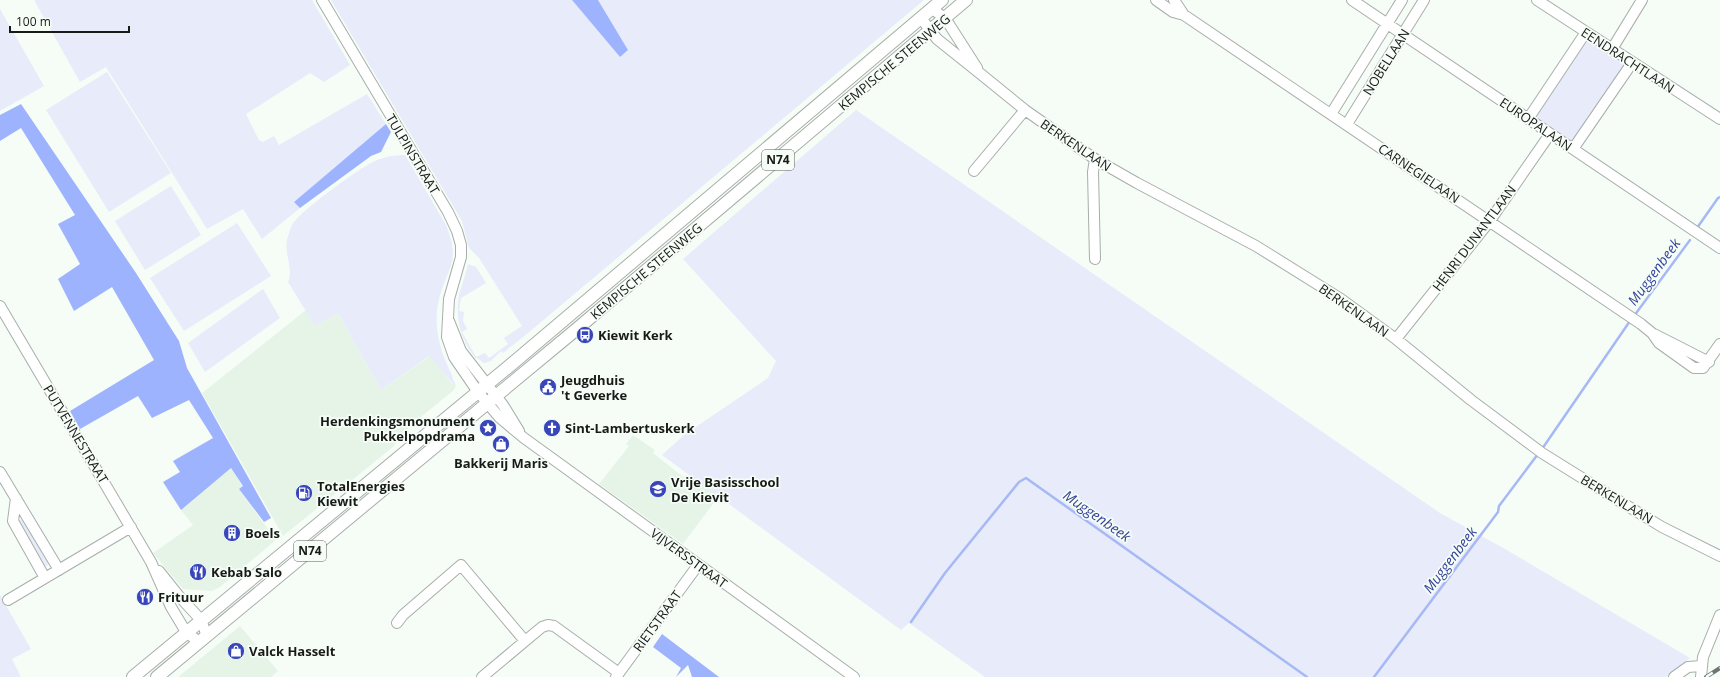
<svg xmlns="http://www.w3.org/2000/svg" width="1720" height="677" font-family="'Open Sans',sans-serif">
<rect width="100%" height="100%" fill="#f6fdf7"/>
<path fill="#e6f4e8" d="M 306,310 L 315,326 L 338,313 L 381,390 L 430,356 L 452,384 L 455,383 L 456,386 L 453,391 L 412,424 L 393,447 L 283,536 L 202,393 Z
M 633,435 L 655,450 L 653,453 L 686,479 L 691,474 L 719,496 L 683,544 L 599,484 L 629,446 L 626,444 Z
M 231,468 L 243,487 L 239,489 L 276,540 L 220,587 L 212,591 L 183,589 L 153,553 L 193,525 L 181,510 Z
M 240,626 L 278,671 L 271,677 L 178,677 Z"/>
<path fill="#e7ebfa" d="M 34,0 L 312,0 L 350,65 L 324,82 L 310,73 L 246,114 L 259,140 L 263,142 L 274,136 L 279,145 L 367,94 L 386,124 L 294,202 L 300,208 L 262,239 L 243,209 L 207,229 L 106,67 L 80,82 Z
M 331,0 L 572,0 L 620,57 L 628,50 L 598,0 L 924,0 L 528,333 L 503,353 L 501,351 L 491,361 L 484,363 L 477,358 L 476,359 C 460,339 454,316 460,291 C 463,282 466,273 468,264 L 476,267 L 486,283 L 461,298 L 459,311 L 464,312 L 463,321 L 467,329 L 462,332 L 476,357 L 485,353 L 489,358 L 508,344 L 504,338 L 522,326 L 479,258 L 469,248 L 462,221 Z
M 0,9 L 44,86 L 0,111 Z
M 1587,37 L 1627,63 L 1572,144 L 1534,118 Z
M 107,72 L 171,173 L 109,212 L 46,110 Z
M 856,110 L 1440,513 L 1505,549 L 1690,658 L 1666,677 L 985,677 L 909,623 L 901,630 L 662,455 L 684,435 L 768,378 L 776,361 L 683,259 Z
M 405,155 L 446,225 C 461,262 448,266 439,299 C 433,325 439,349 451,373 C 453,377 452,379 455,383 L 453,384 L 429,356 L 381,390 L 338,313 L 315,326 L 288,282 C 294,270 284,254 287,240 C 288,236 290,229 292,225 C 300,211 359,168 375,161 C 383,157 395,155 405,155 Z
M 171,186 L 201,235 L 145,270 L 115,221 Z
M 237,223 L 271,276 L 184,331 L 150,278 Z
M 263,289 L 280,318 L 205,372 L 188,343 Z
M 19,520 L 23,520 L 49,562 L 47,566 L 43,567 L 17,521 Z
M 0,595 L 31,649 L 12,659 L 21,677 L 0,677 Z"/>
<path fill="#9eb3fe" d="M 572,0 L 598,0 L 628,50 L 620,57 Z
M 21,104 L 136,273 L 179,341 L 187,368 L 271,518 L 264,522 L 239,489 L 243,486 L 231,468 L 181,510 L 163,482 L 180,472 L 173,461 L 213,438 L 189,400 L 152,418 L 138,396 L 80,429 L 70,411 L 154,360 L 112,287 L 74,311 L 58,279 L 80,264 L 58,224 L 75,215 L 21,128 L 0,141 L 0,115 Z
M 386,124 L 391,132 L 381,152 L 371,156 L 300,208 L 294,202 Z
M 662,634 L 719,677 L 692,677 L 688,665 L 676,677 L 681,668 L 653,647 Z"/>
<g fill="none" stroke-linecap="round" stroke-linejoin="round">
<path stroke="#a7b9f5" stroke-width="2.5" d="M 1697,228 L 1718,198 L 1720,197
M 1634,316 L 1690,240
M 1542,449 L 1630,321
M 911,622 L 945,573 L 1019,482 L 1026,478 L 1307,677
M 1374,677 L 1498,512 L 1499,506 L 1538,454"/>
<defs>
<path id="minor" d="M 322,0 L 448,212 L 457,231 L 461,245 L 461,257 L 449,299 L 447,337 L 454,357 L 478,392 L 500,418 L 524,438 L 854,677
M 1156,0 L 1173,12 L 1184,15 L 1641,324 L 1652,333 L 1659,343 L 1694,368 L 1703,368 L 1720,344
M 1174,0 L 1184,15
M 1352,0 L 1720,248
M 1537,0 L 1720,119
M 932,9 L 945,18 L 977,68
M 921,18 L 937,39 L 982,75 L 1025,110 L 1095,159 L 1137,183 L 1256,246 L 1341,299 L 1396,339 L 1471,400 L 1542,453 L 1603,491 L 1662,527 L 1720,556
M 1612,49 L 1642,0
M 1331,114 L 1402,0
M 1528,119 L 1586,32
M 1347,124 L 1424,0
M 1573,149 L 1632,63
M 974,171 L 1025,110
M 1095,259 L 1093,172 L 1095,159
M 0,306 L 151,562 L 171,607 L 186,632 L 199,642
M 449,321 L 461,351 L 503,405 L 519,431
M 1654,334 L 1709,362
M 1396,339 L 1489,222 L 1550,134
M 0,472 L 59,570
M 16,498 L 13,521 L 45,578
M 159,571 L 179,596 L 201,620 L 207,636
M 8,600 L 131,527
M 397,623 L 403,615 L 461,565 L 525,641
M 482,677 L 542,627 L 548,625 L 554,626 L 619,673
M 616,677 L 698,565
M 1674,677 L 1688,667 L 1701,666
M 1701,677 L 1703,657 L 1720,615"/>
<path id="major" d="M 133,677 L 507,368 L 942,0
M 157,677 L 578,328 L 966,0"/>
</defs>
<use href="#minor" stroke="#a8aea9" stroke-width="12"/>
<use href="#major" stroke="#a8aea9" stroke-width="14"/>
<use href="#minor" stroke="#fff" stroke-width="10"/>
<use href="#major" stroke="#fff" stroke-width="12"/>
<defs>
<path id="rail" d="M 1706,677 L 1720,668"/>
</defs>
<use href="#rail" stroke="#707471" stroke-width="4"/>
<use href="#rail" stroke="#f6fdf7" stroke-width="2.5" stroke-dasharray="8" stroke-linecap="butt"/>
</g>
<defs>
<symbol id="bus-disc" viewBox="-11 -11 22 22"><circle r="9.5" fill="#3846b9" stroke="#f6fdf7"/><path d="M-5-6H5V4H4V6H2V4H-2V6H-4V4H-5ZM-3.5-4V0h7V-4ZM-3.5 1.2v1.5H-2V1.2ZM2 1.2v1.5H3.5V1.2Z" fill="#fff"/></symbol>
<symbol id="civic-disc" viewBox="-11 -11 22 22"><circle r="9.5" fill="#3846b9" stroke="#f6fdf7"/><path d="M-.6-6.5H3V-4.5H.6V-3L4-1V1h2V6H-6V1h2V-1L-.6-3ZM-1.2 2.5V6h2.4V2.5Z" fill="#fff"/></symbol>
<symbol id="sight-disc" viewBox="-11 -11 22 22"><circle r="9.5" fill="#3846b9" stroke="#f6fdf7"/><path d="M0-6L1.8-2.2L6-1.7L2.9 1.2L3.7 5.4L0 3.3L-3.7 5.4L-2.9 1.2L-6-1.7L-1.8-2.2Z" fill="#fff"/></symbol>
<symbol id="church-disc" viewBox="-11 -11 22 22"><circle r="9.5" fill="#3846b9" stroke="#f6fdf7"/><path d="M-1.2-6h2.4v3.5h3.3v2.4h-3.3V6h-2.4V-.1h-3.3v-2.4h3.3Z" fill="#fff"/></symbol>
<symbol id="shop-disc" viewBox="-11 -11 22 22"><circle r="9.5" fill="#3846b9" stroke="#f6fdf7"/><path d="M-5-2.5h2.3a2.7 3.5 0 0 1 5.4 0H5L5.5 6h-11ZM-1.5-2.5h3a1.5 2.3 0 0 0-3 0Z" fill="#fff"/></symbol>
<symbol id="school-disc" viewBox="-11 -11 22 22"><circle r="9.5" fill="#3846b9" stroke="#f6fdf7"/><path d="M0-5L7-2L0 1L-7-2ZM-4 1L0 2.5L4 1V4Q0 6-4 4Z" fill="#fff"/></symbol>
<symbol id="fuel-disc" viewBox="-11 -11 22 22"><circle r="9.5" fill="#3846b9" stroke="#f6fdf7"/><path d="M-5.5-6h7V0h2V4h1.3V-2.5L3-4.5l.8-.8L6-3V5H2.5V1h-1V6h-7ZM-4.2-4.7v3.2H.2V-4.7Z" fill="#fff"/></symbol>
<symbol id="building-disc" viewBox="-11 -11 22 22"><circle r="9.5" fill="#3846b9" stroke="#f6fdf7"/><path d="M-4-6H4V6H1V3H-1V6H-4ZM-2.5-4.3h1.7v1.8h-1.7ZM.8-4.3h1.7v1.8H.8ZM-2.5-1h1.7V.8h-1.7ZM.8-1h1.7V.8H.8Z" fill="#fff"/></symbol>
<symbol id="restaurant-disc" viewBox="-11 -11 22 22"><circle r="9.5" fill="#3846b9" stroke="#f6fdf7"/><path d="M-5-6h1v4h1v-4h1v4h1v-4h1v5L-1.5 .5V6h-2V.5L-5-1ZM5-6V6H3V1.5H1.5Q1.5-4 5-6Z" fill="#fff"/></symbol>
</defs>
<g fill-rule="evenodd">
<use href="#bus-disc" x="575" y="325" width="20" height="20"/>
<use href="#civic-disc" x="538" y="377" width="20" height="20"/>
<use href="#sight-disc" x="478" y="418" width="20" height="20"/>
<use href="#church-disc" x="542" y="418" width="20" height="20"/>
<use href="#shop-disc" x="491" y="434" width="20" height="20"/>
<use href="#school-disc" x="648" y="479" width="20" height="20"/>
<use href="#fuel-disc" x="294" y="483" width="20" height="20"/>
<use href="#building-disc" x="222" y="523" width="20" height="20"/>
<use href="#restaurant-disc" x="188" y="562" width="20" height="20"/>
<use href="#restaurant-disc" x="135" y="587" width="20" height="20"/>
<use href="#shop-disc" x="226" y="641" width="20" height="20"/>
</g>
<g text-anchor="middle" stroke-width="3.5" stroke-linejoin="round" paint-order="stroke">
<g fill="#f6fdf7" stroke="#5b5e5b" stroke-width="1">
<rect x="762" y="150" width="32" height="20" rx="3"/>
<rect x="294" y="541" width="32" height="20" rx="3"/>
</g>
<g font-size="12" font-weight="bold" fill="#181a18">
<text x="778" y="164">N74</text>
<text x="310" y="555">N74</text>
</g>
<g font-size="13" fill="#181a18" stroke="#f6fdf7">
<text transform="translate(1628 60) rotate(33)" y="5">EENDRACHTLAAN</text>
<text transform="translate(894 62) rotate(-40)" y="5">KEMPISCHE STEENWEG</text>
<text transform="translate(1386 62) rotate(-58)" y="5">NOBELLAAN</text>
<text transform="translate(1536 124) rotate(34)" y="5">EUROPALAAN</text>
<text transform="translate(1076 145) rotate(34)" y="5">BERKENLAAN</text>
<text transform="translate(413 154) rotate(59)" y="5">TULPINSTRAAT</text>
<text transform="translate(1419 173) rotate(34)" y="5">CARNEGIELAAN</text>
<text transform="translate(1474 238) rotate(-53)" y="5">HENRI DUNANTLAAN</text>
<text transform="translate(646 271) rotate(-40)" y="5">KEMPISCHE STEENWEG</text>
<text transform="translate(1354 310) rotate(35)" y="5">BERKENLAAN</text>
<text transform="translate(76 434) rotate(59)" y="5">PUTVENNESTRAAT</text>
<text transform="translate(1617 499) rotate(31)" y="5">BERKENLAAN</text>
<text transform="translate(689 558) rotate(36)" y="5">VIJVERSSTRAAT</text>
<text transform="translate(657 621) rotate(-54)" y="5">RIETSTRAAT</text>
</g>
<g font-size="13" font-weight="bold" fill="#181a18" stroke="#f6fdf7" text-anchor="start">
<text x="598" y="340">Kiewit Kerk</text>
<text x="561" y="385">Jeugdhuis<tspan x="561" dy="15">'t Geverke</tspan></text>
<text x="475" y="426" text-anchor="end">Herdenkingsmonument<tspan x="475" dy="15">Pukkelpopdrama</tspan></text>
<text x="565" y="433">Sint-Lambertuskerk</text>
<text x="501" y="468" text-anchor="middle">Bakkerij Maris</text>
<text x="671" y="487">Vrije Basisschool<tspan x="671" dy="15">De Kievit</tspan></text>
<text x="317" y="491">TotalEnergies<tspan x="317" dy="15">Kiewit</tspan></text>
<text x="245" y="538">Boels</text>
<text x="211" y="577">Kebab Salo</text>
<text x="158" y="602">Frituur</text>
<text x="249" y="656">Valck Hasselt</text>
</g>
<g font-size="14" font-style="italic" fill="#344398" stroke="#f6fdf7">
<text transform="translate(1654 272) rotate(-54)" y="5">Muggenbeek</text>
<text transform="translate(1097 516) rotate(35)" y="5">Muggenbeek</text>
<text transform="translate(1450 560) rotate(-53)" y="5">Muggenbeek</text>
</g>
</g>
<path d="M10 26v6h119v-6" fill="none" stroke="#181a18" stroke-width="2"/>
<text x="16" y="26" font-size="12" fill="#181a18" stroke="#f6fdf7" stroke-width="3" paint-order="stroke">100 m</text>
</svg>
